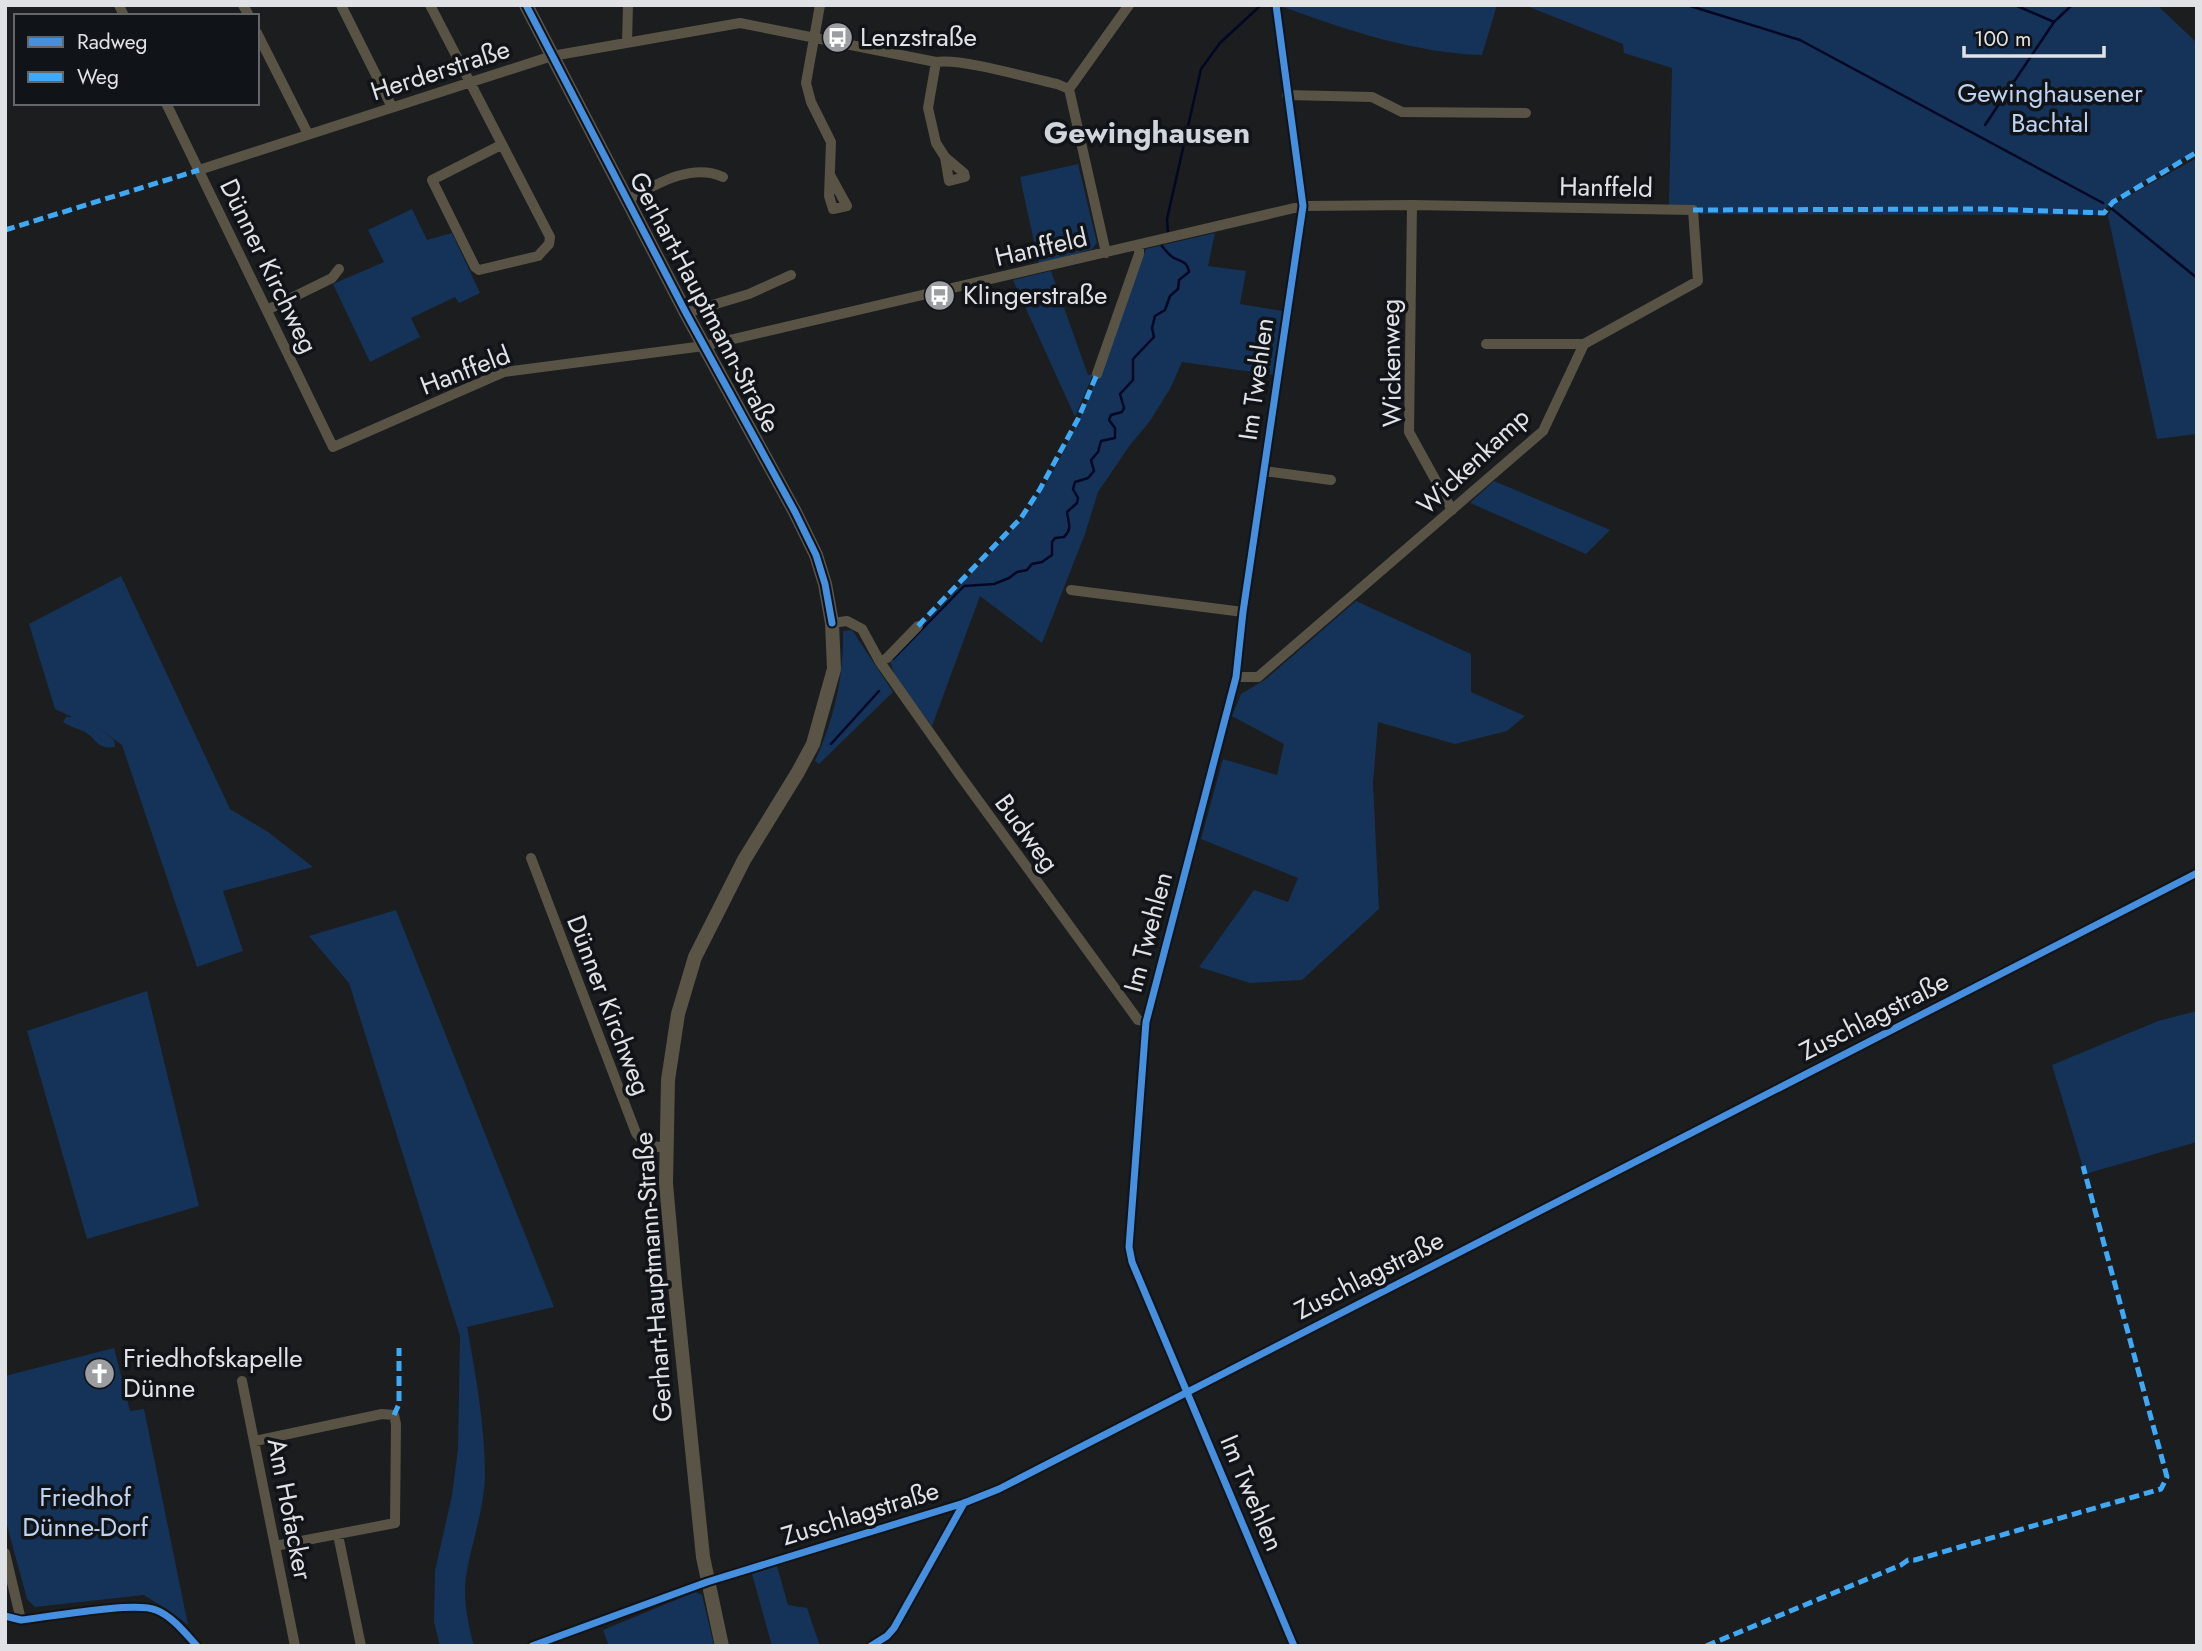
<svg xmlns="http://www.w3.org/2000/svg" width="2202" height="1651" font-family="Jost,sans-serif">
<rect width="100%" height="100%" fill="#1b1d1f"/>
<path fill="#153358" d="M 1282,5 L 1497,5 L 1482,55 C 1414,53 1347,30 1283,7 Z
M 1524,5 L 2157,5 L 2197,43 L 2197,150 L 2112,201 L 2100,215 L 1700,214 L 1699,207 L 1669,205 L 1672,68 L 1624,53 L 1623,44 Z
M 2197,158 L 2197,434 L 2157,439 L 2108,216 L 2114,204 Z
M 1078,164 L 1097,243 L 1092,249 L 1039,265 L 1020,177 Z
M 412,209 L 427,240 L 452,233 L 480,293 L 459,303 L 455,297 L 411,318 L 420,337 L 370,362 L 333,284 L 384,262 L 368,230 Z
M 1215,233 L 1208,266 L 1246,271 L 1240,304 L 1283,311 L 1274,375 L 1182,362 L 1170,389 L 1150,421 L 1130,445 L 1098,492 L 1085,534 L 1042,643 L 980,596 L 932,726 L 895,676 L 890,661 L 1025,516 C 1081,436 1111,340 1146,249 Z
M 1051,271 L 1088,375 L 1093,374 L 1075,417 L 1013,280 Z
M 1494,481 L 1610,530 L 1586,554 L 1470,503 Z
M 121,576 L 230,809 L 268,832 L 313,867 L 223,891 L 243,951 L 197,967 L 122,745 L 97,727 L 114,740 L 115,747 C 97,750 97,739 85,732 C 77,728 70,727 63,722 L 66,717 L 72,717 L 55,709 L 29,624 Z
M 1356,601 L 1471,654 L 1471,692 L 1525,716 L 1507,731 L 1455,744 L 1378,722 L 1373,783 L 1379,909 L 1302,980 L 1250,983 L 1199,967 L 1254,890 L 1288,902 L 1298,878 L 1201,839 L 1223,759 L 1277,775 L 1284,744 L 1232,716 L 1241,694 L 1266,679 Z
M 852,630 L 893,692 L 819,764 L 815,761 C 834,719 844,677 843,631 Z
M 396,910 L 554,1307 L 467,1327 C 476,1376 485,1427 485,1476 C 484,1511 471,1543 466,1577 C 463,1598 468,1625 474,1646 L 440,1646 L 434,1622 L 435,1571 L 452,1495 L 458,1449 L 460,1336 L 349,983 L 309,936 Z
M 147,991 L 199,1206 L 87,1239 L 27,1031 Z
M 2197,1011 L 2197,1142 L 2085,1174 L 2052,1065 L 2158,1021 Z
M 114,1348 L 130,1411 L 144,1409 L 188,1625 L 171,1612 L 144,1595 L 35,1607 L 27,1599 L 5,1518 L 5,1376 Z
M 777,1566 L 788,1605 L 807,1608 L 820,1646 L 772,1646 L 752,1574 Z
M 695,1592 L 702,1595 L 714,1646 L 609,1646 L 603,1630 Z"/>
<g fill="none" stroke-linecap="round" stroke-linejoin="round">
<path stroke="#020824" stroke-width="2.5" d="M 1687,5 L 1800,40 L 2103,203
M 2015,5 L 2054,22
M 1985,125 L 2054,22 L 2072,5
M 2111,208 L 2197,278
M 1168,234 L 1167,219 L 1201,69 L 1220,43 L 1261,5
M 893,659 L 964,586 L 994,584 L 1009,578 L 1017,572 L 1027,570 L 1032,564 L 1042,562 L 1052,555 L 1052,542 L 1055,538 L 1064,537 C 1073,528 1068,523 1067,512 L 1077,503 L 1078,498 L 1073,489 L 1075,482 L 1088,478 L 1094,471 L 1091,460 L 1098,452 L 1101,441 L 1115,438 L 1115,428 L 1109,420 L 1111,415 L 1122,412 L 1124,408 L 1120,394 L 1133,380 L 1133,359 L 1154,337 L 1152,328 L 1155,316 L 1165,310 L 1170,296 L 1178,289 L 1179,280 L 1189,272 C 1187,261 1182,262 1174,258 C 1169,255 1165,250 1162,246
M 831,744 L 879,691"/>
<path stroke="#585345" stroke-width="10" d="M 119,5 L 124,16
M 243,5 L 249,16
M 341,5 L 392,107
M 430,5 L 550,237 L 549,244 L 538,256 L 479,270 L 475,267 L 432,180 L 501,145
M 820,5 L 806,83 L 811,102 L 831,142 L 829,196 L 833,209 L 847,206 L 830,175
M 1276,5 L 1303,206 L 1243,612 L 1236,677 L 1146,1022 L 1129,1247 L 1132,1262 L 1294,1646
M 257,33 L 308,134
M 627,42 L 628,5
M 936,62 L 928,108 L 936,143 L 945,157 L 949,181 L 965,177 L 964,173 L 945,157
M 1287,95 L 1372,97 L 1402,112 L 1526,113
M 166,103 L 333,447 L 504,372 L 704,346 L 1303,206 L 1412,205 L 1693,210 L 1698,281 L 1584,344 L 1543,431 L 1258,677 L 1236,677
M 199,170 L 552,56 L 740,23 L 936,62 C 962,58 1029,78 1057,84 L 1069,89
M 627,200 C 655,185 691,162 723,177
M 1412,205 L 1409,432 L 1452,510
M 1106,253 L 1069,89 L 1129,5
M 267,310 L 332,278 L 339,269
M 686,313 L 749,294 L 791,275
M 1486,344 L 1584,344
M 1097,374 L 1139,254 L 1139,246
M 1264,471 L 1331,480
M 1071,590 L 1243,612
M 832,623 L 847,621 L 862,629 L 880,662 L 959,774 L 1138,1020 L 1146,1022
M 880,662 L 887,658 L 918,626
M 531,858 L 636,1133 L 647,1145 L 665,1148
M 242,1381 L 295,1646
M 255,1441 L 382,1414 L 394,1415 L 396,1424 L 395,1523 L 275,1546
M 338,1535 L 361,1646
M 5,1553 L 21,1620
M 5,1616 L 21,1620 C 48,1617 135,1601 156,1610 C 172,1616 186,1634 197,1646
M 532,1646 L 707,1582 L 964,1503 L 999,1489 L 2197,873
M 871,1646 L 887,1636 L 894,1628 L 964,1503"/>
<path stroke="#5a5447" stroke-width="14" d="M 526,5 L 686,313 L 795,512 L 816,555 L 825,584 L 832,623 L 834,669 L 813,744 L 798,772 L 744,860 L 695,957 L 678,1014 L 668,1080 L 666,1183 L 675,1284 L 703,1557 L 722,1646"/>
<path stroke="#3fa9f5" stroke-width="5" stroke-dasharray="10 5" stroke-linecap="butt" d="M 1693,210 L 1989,209 L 2104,213 L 2113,202 L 2197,152
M 5,230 L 199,170
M 918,626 L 1021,518 L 1040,489 L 1078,419 L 1097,374
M 394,1415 L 399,1404 L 399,1348
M 1706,1646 L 1901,1565 L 1908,1560 L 1915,1560 L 2161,1489 L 2167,1477 L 2083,1166"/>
<defs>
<path id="cycleway" d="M 526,5 L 686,313 L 795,512 L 816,555 L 825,584 L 832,623
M 1276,5 L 1303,206 L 1243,612 L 1236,677 L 1146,1022 L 1129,1247 L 1132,1262 L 1294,1646
M 5,1616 L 21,1620 C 48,1617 135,1601 156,1610 C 172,1616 186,1634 197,1646
M 532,1646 L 707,1582 L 964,1503 L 999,1489 L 2197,873
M 871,1646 L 887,1636 L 894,1628 L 964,1503"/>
</defs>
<use href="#cycleway" stroke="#101318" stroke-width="11"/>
<use href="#cycleway" stroke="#468fdf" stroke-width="7"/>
</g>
<defs>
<symbol id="bus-disc" viewBox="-11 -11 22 22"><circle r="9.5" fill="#9b9da0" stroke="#101318"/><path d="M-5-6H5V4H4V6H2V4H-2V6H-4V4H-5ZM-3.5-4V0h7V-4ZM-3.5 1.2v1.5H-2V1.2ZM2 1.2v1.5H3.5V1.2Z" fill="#fff"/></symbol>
<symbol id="church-disc" viewBox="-11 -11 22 22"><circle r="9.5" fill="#9b9da0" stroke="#101318"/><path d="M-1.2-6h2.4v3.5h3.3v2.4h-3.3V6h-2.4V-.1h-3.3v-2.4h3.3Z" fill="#fff"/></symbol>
</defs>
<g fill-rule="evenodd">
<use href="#bus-disc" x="820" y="20" width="35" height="35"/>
<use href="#bus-disc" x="922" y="278" width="35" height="35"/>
<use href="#church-disc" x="82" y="1356" width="35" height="35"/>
</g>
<g text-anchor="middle" stroke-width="7" stroke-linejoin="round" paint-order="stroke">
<g font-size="26" fill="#e0e2e5" stroke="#101318" text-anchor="start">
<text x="860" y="46">Lenzstraße</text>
<text x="963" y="304">Klingerstraße</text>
<text x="123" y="1367">Friedhofskapelle<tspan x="123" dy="30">Dünne</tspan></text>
</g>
<g font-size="26" fill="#e0e2e5" stroke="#101318">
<text transform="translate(440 70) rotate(-18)" y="9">Herderstraße</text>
<text transform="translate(1606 187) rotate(1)" y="9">Hanffeld</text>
<text transform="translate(1041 247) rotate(-13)" y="9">Hanffeld</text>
<text transform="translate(269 266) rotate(64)" y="9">Dünner Kirchweg</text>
<text transform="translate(705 302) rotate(62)" y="9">Gerhart-Hauptmann-Straße</text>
<text transform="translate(1391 363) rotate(-91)" y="9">Wickenweg</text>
<text transform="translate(465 370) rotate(-21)" y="9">Hanffeld</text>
<text transform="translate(1256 379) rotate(-82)" y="9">Im Twehlen</text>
<text transform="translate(1473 461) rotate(-43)" y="9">Wickenkamp</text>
<text transform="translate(1027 833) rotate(54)" y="9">Budweg</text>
<text transform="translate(1148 932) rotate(-75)" y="9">Im Twehlen</text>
<text transform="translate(609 1005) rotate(69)" y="9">Dünner Kirchweg</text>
<text transform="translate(1874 1016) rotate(-27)" y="9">Zuschlagstraße</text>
<text transform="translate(1369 1275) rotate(-27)" y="9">Zuschlagstraße</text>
<text transform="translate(653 1277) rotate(-94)" y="9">Gerhart-Hauptmann-Straße</text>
<text transform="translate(1252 1493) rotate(67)" y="9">Im Twehlen</text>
<text transform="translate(290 1509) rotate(79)" y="9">Am Hofacker</text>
<text transform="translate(860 1513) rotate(-17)" y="9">Zuschlagstraße</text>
</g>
<g font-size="26" fill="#bdd3f1" stroke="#101318">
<text x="2050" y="102">Gewinghausener<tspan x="2050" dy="30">Bachtal</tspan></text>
<text x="85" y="1506">Friedhof<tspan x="85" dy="30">Dünne-Dorf</tspan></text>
</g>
<g font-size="30" font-weight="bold" fill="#d0d5db" stroke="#101318">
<text x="1147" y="143">Gewinghausen</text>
</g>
</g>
<rect width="2202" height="1651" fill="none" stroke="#e0e2e5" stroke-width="14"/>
<rect x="14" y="14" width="245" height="91" fill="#101318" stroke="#63666a" stroke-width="2"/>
<rect x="28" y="37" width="35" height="10" fill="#468fdf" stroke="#63666a" stroke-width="2"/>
<text x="77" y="49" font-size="21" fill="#e0e2e5">Radweg</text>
<rect x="28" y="72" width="35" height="10" fill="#3fa9f5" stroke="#63666a" stroke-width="2"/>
<text x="77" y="84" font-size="21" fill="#e0e2e5">Weg</text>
<path d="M1964 46v10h140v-10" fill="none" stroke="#e0e2e5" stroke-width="3.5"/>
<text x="1974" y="46" font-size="21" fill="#e0e2e5" stroke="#101318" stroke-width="5" paint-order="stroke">100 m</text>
</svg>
